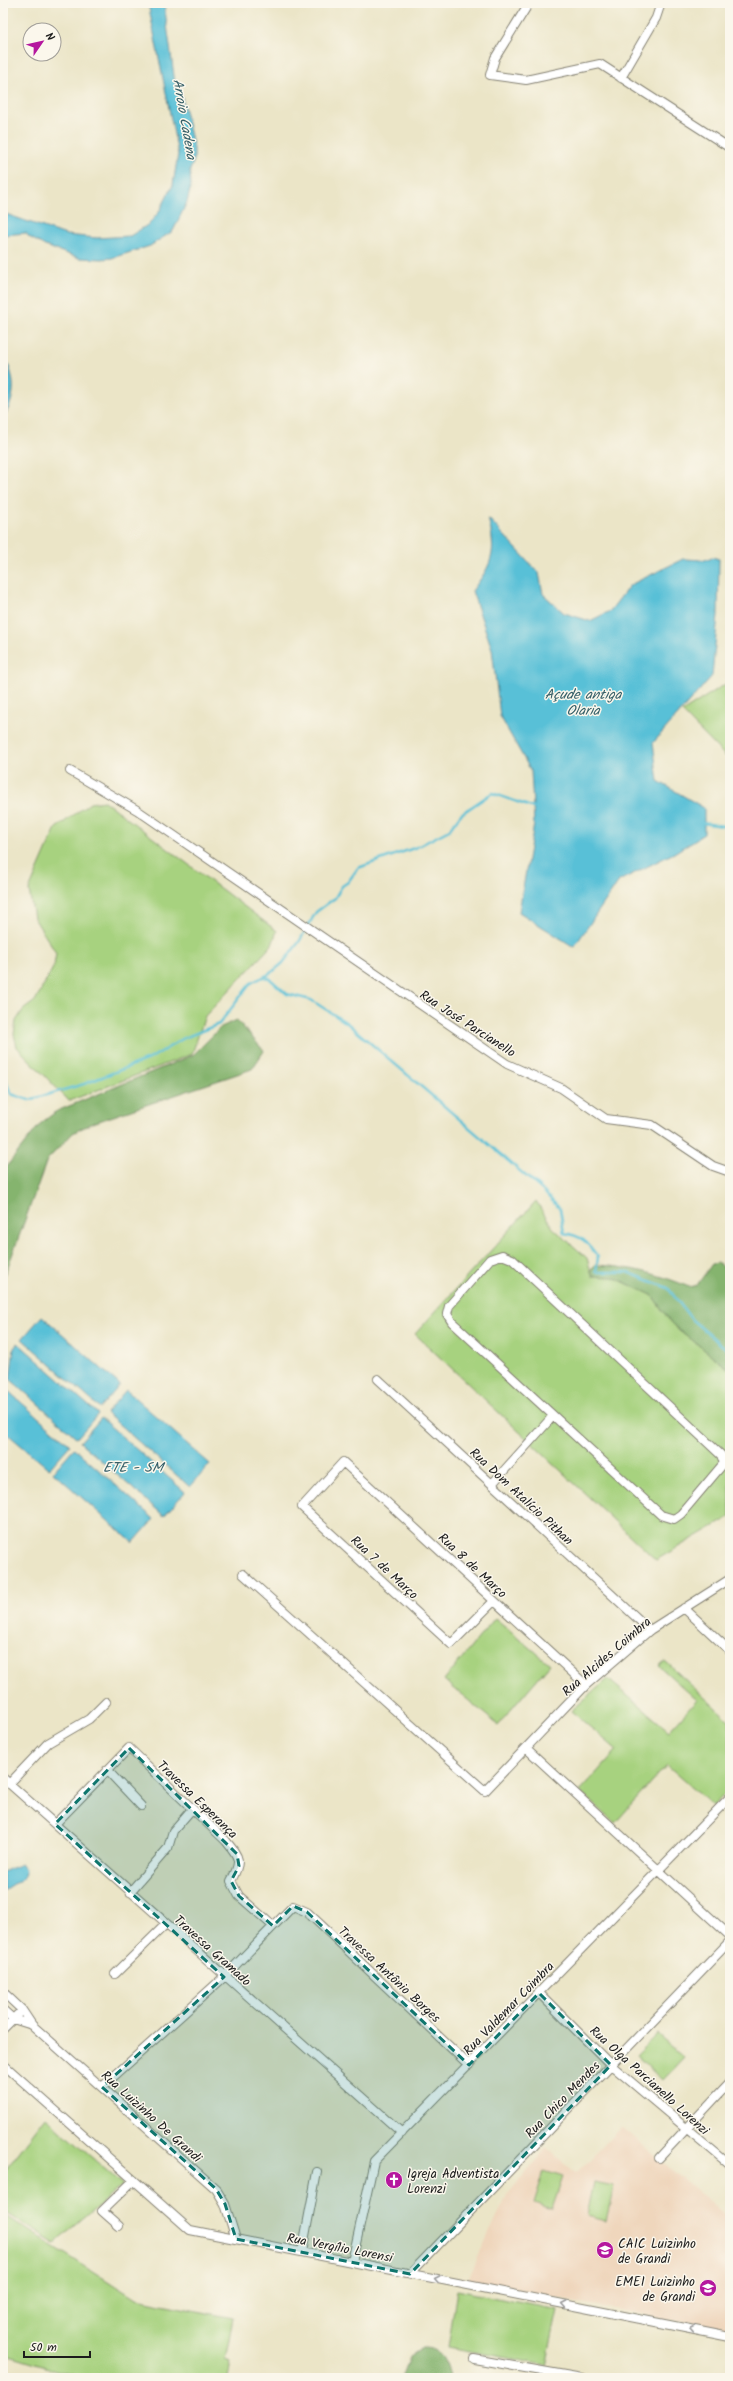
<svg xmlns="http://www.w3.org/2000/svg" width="733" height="2381" font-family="Kalam,sans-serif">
<rect width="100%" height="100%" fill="#fbf7ec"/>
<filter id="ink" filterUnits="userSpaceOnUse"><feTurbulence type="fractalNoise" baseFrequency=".025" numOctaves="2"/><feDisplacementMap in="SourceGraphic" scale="8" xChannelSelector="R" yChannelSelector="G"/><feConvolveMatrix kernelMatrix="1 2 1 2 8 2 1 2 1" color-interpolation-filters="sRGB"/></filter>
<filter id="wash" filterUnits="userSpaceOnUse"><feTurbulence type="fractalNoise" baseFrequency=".012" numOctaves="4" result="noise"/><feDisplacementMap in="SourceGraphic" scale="16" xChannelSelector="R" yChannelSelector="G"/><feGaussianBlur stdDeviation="0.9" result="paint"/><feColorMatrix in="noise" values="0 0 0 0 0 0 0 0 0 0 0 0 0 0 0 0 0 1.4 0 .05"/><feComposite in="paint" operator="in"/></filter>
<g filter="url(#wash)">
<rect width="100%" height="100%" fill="#ebe5c7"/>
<path fill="#efd6bc" d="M 621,2127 L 730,2219 L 730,2331 L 466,2281 L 508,2194 L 546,2148 L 576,2174 Z"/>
<path fill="#a7d27f" stroke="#62774e" d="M 730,681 L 730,761 L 682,712 Z
M 104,801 L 277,931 L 272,945 L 205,1016 L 192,1054 L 69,1101 L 17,1047 L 14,1034 L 16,1021 L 23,1010 L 35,1001 L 54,966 L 56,953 L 34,918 L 29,890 L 56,828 L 90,803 Z
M 536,1201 L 553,1228 L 587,1258 L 592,1276 L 613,1277 L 652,1295 L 672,1324 L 730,1370 L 730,1517 L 656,1560 L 415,1334 Z
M 495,1618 L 550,1664 L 498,1725 L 444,1680 Z
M 665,1661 L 730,1721 L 730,1789 L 713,1806 L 667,1765 L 615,1823 L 580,1791 L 617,1750 L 571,1711 L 608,1679 L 669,1731 L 697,1700 L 659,1666 Z
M 657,2034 L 684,2057 L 662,2080 L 636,2055 Z
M 46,2117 L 123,2185 L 55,2243 L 3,2211 L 3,2173 Z
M 544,2171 L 563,2177 L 552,2209 L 534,2203 Z
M 594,2182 L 614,2186 L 606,2221 L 587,2216 Z
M 3,2214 L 136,2299 L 233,2318 L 225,2360 L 231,2362 L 228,2378 L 82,2378 L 3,2354 Z
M 457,2290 L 558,2310 L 546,2365 L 448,2347 Z"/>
<path fill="#85b46e" stroke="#506845" d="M 237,1020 L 264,1051 L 252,1069 L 90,1124 L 73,1133 L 47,1160 L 3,1280 L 3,1171 L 41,1123 L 57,1111 L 193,1055 L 221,1027 Z
M 719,1263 L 730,1273 L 730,1370 L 672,1324 L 652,1295 L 613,1277 L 592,1276 L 591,1270 L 595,1265 C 627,1266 660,1274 689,1287 L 697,1285 L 712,1264 Z
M 423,2348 C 442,2348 448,2362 450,2378 L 402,2378 L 410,2356 Z"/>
<path fill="#59c0d7" stroke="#3a6e7a" d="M 148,3 L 164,3 L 175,83 L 182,98 L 194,149 L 194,160 L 190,170 L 191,186 L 187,202 L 173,231 L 150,246 L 112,258 L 102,259 L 79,258 L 45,246 L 29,237 L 26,233 L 3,235 L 3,213 L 66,235 L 97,238 L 130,236 L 149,224 L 159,212 L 173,185 L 178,154 Z
M 3,355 C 16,376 17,397 3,418 Z
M 488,518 L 539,573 L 543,594 L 564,613 L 590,621 L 610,611 L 630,585 L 683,559 L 705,560 L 712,557 L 719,559 L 718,615 L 712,676 L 653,743 L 658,781 L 704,808 L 704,834 L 674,853 L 619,881 L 574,947 L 519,912 L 534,824 L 531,771 L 500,716 L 492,649 L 472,591 C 493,563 497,553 488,518 Z
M 42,1316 L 120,1385 L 100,1408 L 22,1339 Z
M 18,1343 L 98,1414 L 77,1438 L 10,1379 L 14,1348 Z
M 7,1390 L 70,1445 L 49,1469 L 4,1431 L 4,1394 Z
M 126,1390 L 210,1464 L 190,1487 L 106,1413 Z
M 101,1418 L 185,1492 L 164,1516 L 80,1442 Z
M 74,1448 L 154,1519 L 133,1543 L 53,1472 Z
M 21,1864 L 26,1870 L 23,1878 L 3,1891 L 3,1872 Z"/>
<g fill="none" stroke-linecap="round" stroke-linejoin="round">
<path stroke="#59c0d7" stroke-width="2.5" d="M 3,15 L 7,3
M 702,823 L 730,827
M 264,977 L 269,978 L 287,994 L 311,1000 L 347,1023 L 541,1189 L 560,1209 L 564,1233 C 583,1236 587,1242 598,1257 L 596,1272 L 627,1272 L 668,1288 L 692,1320 L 730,1352
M 3,1074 L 11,1094 L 29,1100 L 84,1084 L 151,1058 L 184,1038 L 219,1024 L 251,983 L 271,973 L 283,963 L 299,942 L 316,912 L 335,898 L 342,886 L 348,882 L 358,868 L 417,847 L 449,830 L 461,814 L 492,793 L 534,808"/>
</g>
</g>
<g filter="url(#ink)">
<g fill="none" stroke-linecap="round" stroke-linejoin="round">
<defs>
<path id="minor" d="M 529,3 L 495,58 L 490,75 L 526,80 L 600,64 L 730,148
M 621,78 L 656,18 L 661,3
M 70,771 L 137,810 L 507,1064 L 561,1088 L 606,1119 L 652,1125 L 713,1166 L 730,1172
M 502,1255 L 512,1259 L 721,1455 L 724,1463 L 681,1514 L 674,1519 L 661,1515 L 452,1322 L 447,1314 L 449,1306 L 490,1259 Z
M 378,1379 L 650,1630
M 492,1484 L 553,1416
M 243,1574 L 485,1791 L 586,1685 L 650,1630 L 730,1579
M 494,1601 L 451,1644 L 302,1507 L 343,1462 L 586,1685
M 684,1608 L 730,1651
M 526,1748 L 730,1936
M 107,1770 L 141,1806
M 3,1778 L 402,2133
M 9,1784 L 48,1743 L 89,1719 L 106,1702
M 55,1824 L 129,1748 L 226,1841 C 240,1858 242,1861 231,1881 L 239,1896 L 273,1926
M 130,1892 L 168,1848 L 173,1831 L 192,1809
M 115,1974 L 166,1924
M 3,1992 L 22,2010 L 32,2025 L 216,2189 L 225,2204 L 236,2239
M 539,1993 L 611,2065 L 730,2165
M 3,2010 L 13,2019 L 32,2025
M 3,2029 L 17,2015
M 3,2064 L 190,2230 L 730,2337
M 102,2087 L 224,1977 L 293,1906 L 307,1912 L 321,1925 L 469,2065
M 659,2158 L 730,2082
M 119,2226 L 102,2211 L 134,2180
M 302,2252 L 317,2172
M 352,2262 L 374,2161 L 730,1797
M 410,2274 L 730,1941
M 474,2359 L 582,2378"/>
</defs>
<use href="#minor" stroke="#848072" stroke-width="10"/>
<use href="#minor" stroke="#fff" stroke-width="8"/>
</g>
<defs><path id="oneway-chevron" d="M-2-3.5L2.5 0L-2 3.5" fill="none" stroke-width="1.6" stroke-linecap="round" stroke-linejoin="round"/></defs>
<g stroke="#999">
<use href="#oneway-chevron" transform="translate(437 2279) rotate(-169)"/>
<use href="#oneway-chevron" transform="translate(564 2304) rotate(-169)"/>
<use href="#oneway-chevron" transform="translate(692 2329) rotate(-169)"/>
</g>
</g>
<path fill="#0f766e" fill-opacity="0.2" stroke="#0f766e" stroke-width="3" stroke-dasharray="8 5" stroke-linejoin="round" d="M 129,1748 L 237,1854 L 239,1866 L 231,1881 L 239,1896 L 273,1926 L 293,1906 L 307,1912 L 469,2065 L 539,1993 L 611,2065 L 410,2274 L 236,2239 L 225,2204 L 216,2189 L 102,2087 L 224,1977 L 55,1824 Z"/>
<defs>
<symbol id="church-disc" viewBox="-11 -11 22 22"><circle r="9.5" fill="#b5179e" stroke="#fbf7ec"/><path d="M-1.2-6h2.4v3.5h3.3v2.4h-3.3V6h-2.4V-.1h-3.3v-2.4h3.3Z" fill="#fff"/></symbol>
<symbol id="school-disc" viewBox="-11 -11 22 22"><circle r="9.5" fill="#b5179e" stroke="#fbf7ec"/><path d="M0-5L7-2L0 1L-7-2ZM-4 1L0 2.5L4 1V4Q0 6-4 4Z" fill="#fff"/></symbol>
</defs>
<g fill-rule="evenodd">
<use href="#church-disc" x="384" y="2170" width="20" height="20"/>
<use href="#school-disc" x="595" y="2240" width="20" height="20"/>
<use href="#school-disc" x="698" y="2278" width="20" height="20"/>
</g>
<g text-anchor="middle" stroke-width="3" stroke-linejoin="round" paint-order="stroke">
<g font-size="13" fill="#1c1c1c" stroke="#fbf7ec">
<text transform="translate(468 1023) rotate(33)" y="5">Rua José Parcianello</text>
<text transform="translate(522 1496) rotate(43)" y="5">Rua Dom Atalício Pithan</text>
<text transform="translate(473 1565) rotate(43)" y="5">Rua 8 de Março</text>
<text transform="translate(385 1567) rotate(43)" y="5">Rua 7 de Março</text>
<text transform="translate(606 1656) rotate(-41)" y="5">Rua Alcides Coimbra</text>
<text transform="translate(198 1799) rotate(44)" y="5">Travessa Esperança</text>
<text transform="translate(213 1950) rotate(42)" y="5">Travessa Gramado</text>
<text transform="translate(390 1974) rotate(43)" y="5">Travessa Antônio Borges</text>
<text transform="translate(508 2008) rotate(-46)" y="5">Rua Valdemar Coimbra</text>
<text transform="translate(650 2080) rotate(42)" y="5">Rua Olga Parcianello Lorenzi</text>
<text transform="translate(562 2099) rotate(-46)" y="5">Rua Chico Mendes</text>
<text transform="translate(152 2116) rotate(42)" y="5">Rua Luizinho De Grandi</text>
<text transform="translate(340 2247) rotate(11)" y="5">Rua Vergílio Lorensi</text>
</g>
<g font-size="13" fill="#1c1c1c" stroke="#fbf7ec" text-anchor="start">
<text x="407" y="2178">Igreja Adventista<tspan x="407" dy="15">Lorenzi</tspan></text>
<text x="618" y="2248">CAIC Luizinho<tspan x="618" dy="15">de Grandi</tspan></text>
<text x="695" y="2286" text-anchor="end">EMEI Luizinho<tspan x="695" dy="15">de Grandi</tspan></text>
</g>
<g font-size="14" font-style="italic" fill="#345e67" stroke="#fbf7ec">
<text transform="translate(185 119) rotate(80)" y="5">Arroio Cadena</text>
<text x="583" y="699">Açude antiga<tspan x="583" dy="16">Olaria</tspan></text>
<text x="133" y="1472">ETE - SM</text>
</g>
</g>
<rect width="733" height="2381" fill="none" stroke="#fbf7ec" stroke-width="16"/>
<g transform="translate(42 42) rotate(56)"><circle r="19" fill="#fbf7ec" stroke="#a29f99"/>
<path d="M0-3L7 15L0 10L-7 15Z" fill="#b5179e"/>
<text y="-6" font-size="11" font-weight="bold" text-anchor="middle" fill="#1c1c1c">N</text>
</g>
<path d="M24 2351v6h66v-6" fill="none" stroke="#1c1c1c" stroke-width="2"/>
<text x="30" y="2351" font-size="12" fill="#1c1c1c" stroke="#fbf7ec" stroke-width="3" paint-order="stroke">50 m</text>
</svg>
